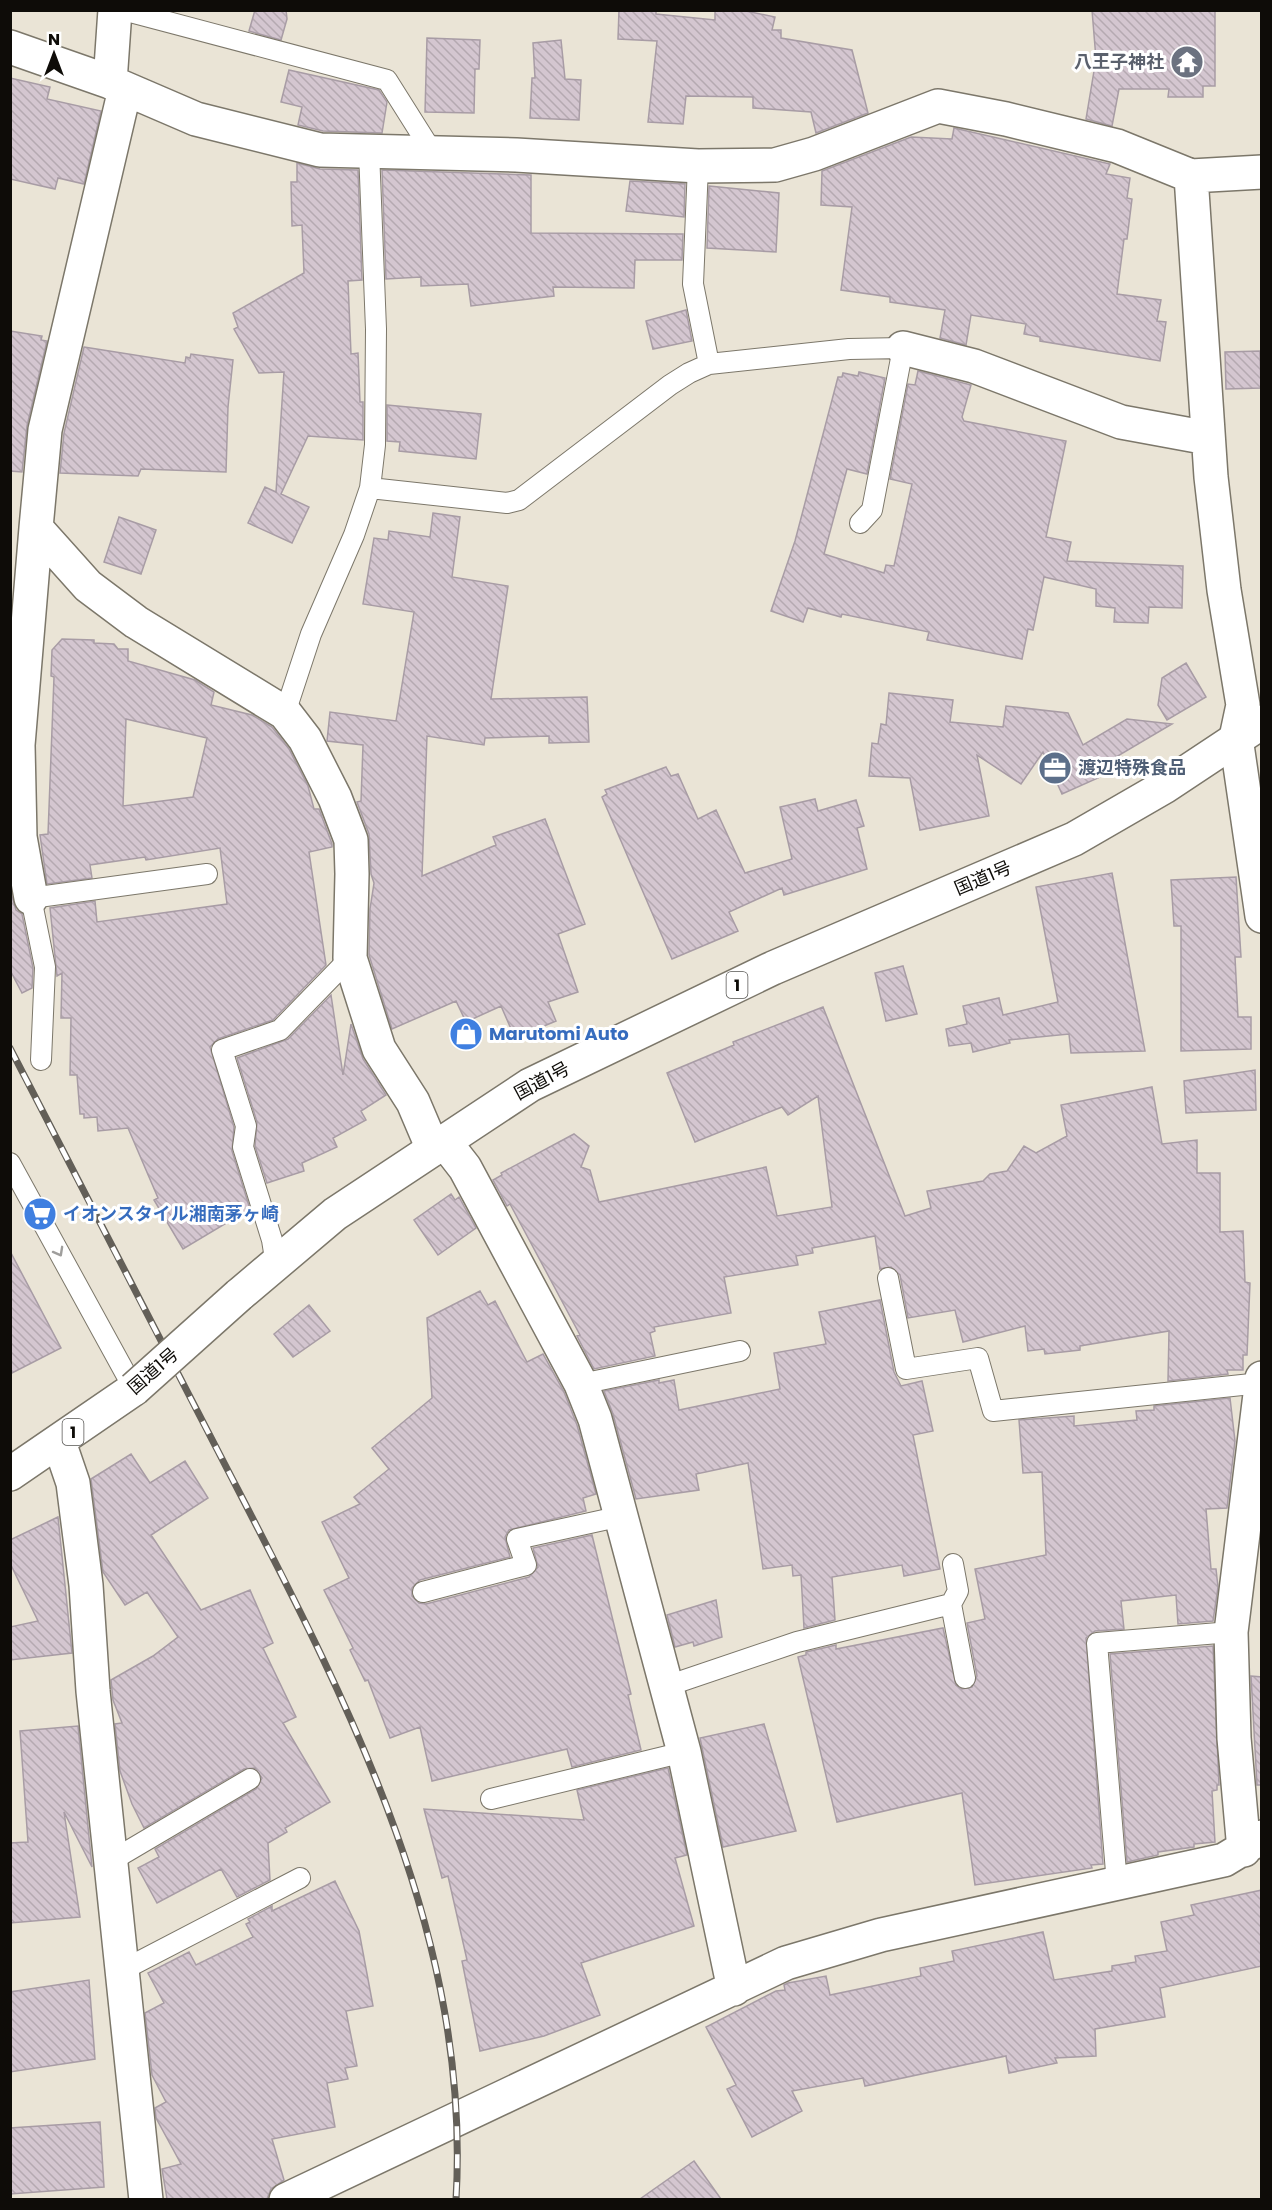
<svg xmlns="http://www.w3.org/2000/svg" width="1272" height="2210" font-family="Poppins,'Noto Sans JP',sans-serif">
<defs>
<pattern id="building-back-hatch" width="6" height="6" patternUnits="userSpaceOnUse" patternTransform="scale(1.5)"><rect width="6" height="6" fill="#d4c6d0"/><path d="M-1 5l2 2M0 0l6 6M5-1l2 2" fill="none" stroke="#b5a9b1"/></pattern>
</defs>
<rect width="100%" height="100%" fill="#eae4d6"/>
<path fill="url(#building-back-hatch)" stroke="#a89ca5" stroke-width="1.5" fill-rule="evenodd" d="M 255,10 L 286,10 L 287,19 L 281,40 L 249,31 Z
M 619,10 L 656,10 L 656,14 L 715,20 L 715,10 L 741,10 L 775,17 L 772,30 L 781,30 L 781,38 L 852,50 L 868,113 L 816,133 L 811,112 L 753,108 L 753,97 L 686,96 L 683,124 L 648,122 L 657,41 L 618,39 Z
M 1092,10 L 1215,10 L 1215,86 L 1203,86 L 1203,97 L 1168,97 L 1169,89 L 1119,89 L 1112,126 L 1086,119 L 1096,59 Z
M 427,38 L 480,40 L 479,69 L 475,69 L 474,113 L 425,112 Z
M 561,40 L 565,79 L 581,80 L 579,120 L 530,118 L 532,78 L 535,78 L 533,43 Z
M 289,70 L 379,90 L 387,102 L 382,133 L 323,131 L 298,125 L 302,107 L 281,102 Z
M 10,78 L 50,87 L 47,99 L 101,111 L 84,184 L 58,178 L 55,189 L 10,179 Z
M 954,128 L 1110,164 L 1106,174 L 1130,178 L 1127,198 L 1132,199 L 1127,239 L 1124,239 L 1117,294 L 1161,300 L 1157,321 L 1166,322 L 1160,361 L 1040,341 L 1040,337 L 1024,334 L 1026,324 L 971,315 L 966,345 L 940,338 L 945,310 L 890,302 L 890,297 L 841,290 L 852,207 L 821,205 L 822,171 L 911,137 L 952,139 Z
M 297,163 L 320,169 L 358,170 L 362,280 L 348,281 L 351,354 L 358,353 L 360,402 L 363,402 L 363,440 L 308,436 L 281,494 L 309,507 L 292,543 L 248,523 L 265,487 L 276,492 L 284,372 L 259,373 L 234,329 L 238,327 L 233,313 L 304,273 L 302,225 L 292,226 L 291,182 L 297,182 Z
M 382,170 L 531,175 L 531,233 L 683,234 L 682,260 L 635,260 L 634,288 L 553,287 L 554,296 L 471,306 L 468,284 L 421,286 L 421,277 L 386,279 Z
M 630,181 L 685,184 L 684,217 L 626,211 Z
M 709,186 L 779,193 L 776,252 L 707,248 Z
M 686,310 L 692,341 L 653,349 L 646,321 Z
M 10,331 L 42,336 L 41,340 L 47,341 L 27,426 L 22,472 L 10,471 Z
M 84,347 L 185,363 L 186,357 L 190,358 L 191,354 L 233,360 L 228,407 L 226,472 L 141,469 L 138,476 L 60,473 L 64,433 Z
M 1260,351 L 1261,388 L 1226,389 L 1225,352 Z
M 918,371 L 971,385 L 962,417 L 964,421 L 1066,441 L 1046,537 L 1071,542 L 1067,561 L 1183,566 L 1182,608 L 1149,607 L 1148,623 L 1114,622 L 1115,608 L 1096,606 L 1096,589 L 1044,577 L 1033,630 L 1028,629 L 1022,659 L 927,640 L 929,632 L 842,614 L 841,617 L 808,608 L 803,622 L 771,611 L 795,541 L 838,377 L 842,377 L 843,373 L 858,376 L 859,372 L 885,378 L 867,474 L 847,469 L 824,554 L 884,573 L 886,565 L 894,566 L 912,484 L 890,479 L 908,384 L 915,385 Z
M 387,405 L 481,414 L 476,459 L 399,451 L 400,442 L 387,441 Z
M 433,513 L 460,517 L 452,577 L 508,586 L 491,699 L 587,697 L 589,742 L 549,743 L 549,736 L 485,738 L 484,745 L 427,736 L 422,876 L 496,845 L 493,837 L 545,819 L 585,924 L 558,934 L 578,992 L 548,1002 L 556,1021 L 515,1038 L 501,1006 L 466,1022 L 456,1001 L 392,1029 L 369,955 L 370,909 L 374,883 L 371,874 L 369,834 L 357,802 L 361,801 L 363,745 L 327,741 L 330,712 L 396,721 L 414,612 L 363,604 L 374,538 L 388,540 L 389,531 L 430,537 Z
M 119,517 L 156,530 L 141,574 L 104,562 Z
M 62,639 L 94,640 L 94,643 L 114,644 L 118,649 L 128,649 L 128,661 L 195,680 L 214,692 L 211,705 L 252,715 L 272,727 L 289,749 L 308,786 L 314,809 L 319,809 L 332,844 L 332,847 L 309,852 L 326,965 L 273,1020 L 218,1039 L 210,1047 L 234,1127 L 232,1151 L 250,1209 L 183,1249 L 154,1200 L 158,1198 L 128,1128 L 98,1131 L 97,1117 L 84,1118 L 84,1114 L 80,1114 L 77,1075 L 70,1075 L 71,1018 L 61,1018 L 62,973 L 57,976 L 50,908 L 95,901 L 97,922 L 227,904 L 220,848 L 146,860 L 145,857 L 90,865 L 92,878 L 47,884 L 40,835 L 48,834 L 54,677 L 51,676 L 52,650 ZM 126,719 L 207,738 L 193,797 L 123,806 Z
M 1186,663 L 1206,697 L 1167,720 L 1158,705 L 1162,678 Z
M 889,693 L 953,700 L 950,722 L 1003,727 L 1006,706 L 1068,713 L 1083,745 L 1127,719 L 1172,724 L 1094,770 L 1098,778 L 1062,794 L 1043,752 L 1021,784 L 977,755 L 989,816 L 920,830 L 910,778 L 869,776 L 872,743 L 878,744 L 881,724 L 886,725 Z
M 666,767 L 671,776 L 678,774 L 698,819 L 716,810 L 745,873 L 792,859 L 780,807 L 815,799 L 818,811 L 856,800 L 864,826 L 857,828 L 867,869 L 784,895 L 782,888 L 729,912 L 738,931 L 672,959 L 602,797 L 607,794 L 605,790 Z
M 1112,873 L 1145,1051 L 1071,1053 L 1069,1034 L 1009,1040 L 1010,1043 L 973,1052 L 971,1043 L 949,1046 L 946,1029 L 967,1024 L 963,1006 L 999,998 L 1003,1015 L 1058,1002 L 1036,887 Z
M 1236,877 L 1241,957 L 1235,957 L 1238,1017 L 1251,1017 L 1251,1049 L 1181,1051 L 1181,926 L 1174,926 L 1171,880 Z
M 10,890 L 16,910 L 22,914 L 33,968 L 32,988 L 22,993 L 10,970 Z
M 903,966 L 917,1014 L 886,1021 L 875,973 Z
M 331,995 L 343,1075 L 351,1024 L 363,1059 L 386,1095 L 361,1111 L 366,1120 L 333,1138 L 337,1147 L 302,1163 L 304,1171 L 267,1183 L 255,1146 L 257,1122 L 237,1058 L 288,1039 Z
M 823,1007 L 905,1216 L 931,1208 L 927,1191 L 983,1181 L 990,1174 L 1007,1171 L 1024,1146 L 1036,1153 L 1067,1136 L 1061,1105 L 1152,1087 L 1162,1144 L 1197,1140 L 1197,1173 L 1220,1173 L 1220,1232 L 1243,1231 L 1245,1282 L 1250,1283 L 1247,1355 L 1243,1355 L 1243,1370 L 1227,1370 L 1228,1374 L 1168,1381 L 1169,1331 L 1080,1346 L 1080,1350 L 1045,1354 L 1044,1349 L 1028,1351 L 1025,1326 L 963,1342 L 955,1310 L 908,1318 L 900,1275 L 891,1267 L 880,1269 L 875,1236 L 812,1248 L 813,1253 L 796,1256 L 798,1265 L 724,1277 L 731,1313 L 654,1327 L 655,1331 L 650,1333 L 655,1356 L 594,1369 L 577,1336 L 580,1335 L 510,1204 L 507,1206 L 493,1180 L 502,1175 L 501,1173 L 574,1134 L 589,1146 L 581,1167 L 590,1170 L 599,1202 L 766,1167 L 777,1216 L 832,1207 L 818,1096 L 788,1115 L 782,1107 L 695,1142 L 667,1073 L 734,1045 L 733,1042 Z
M 1255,1070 L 1256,1110 L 1186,1113 L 1184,1081 Z
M 451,1194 L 455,1200 L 459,1197 L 476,1228 L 438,1255 L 414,1220 Z
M 10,1251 L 61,1348 L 10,1374 Z
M 480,1291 L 488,1305 L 495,1301 L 527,1362 L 543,1354 L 564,1392 L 577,1425 L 596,1494 L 583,1498 L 586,1511 L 509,1530 L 505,1537 L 510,1557 L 420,1580 L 412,1588 L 412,1596 L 419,1603 L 426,1604 L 529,1577 L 538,1567 L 533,1548 L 592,1535 L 631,1694 L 628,1695 L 641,1750 L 572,1767 L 567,1749 L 432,1781 L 420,1727 L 390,1738 L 368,1680 L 365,1681 L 350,1650 L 353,1648 L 324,1590 L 349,1578 L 322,1522 L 360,1504 L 354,1497 L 389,1469 L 372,1448 L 432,1398 L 427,1318 Z
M 880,1300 L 894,1372 L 901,1386 L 922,1381 L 933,1431 L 913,1435 L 940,1569 L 904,1576 L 902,1565 L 832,1577 L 835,1620 L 804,1628 L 801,1575 L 793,1576 L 792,1565 L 763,1569 L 748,1463 L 696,1474 L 699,1490 L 636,1499 L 613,1414 L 604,1391 L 659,1380 L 659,1383 L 674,1380 L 679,1410 L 780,1389 L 774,1353 L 826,1344 L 819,1312 Z
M 309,1305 L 330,1331 L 293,1357 L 274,1334 Z
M 1230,1398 L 1235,1441 L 1227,1508 L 1206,1509 L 1211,1569 L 1216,1569 L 1218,1587 L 1213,1621 L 1178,1624 L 1176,1595 L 1121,1601 L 1124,1629 L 1095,1631 L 1086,1638 L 1103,1864 L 1091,1865 L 1092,1868 L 975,1885 L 962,1793 L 837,1822 L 798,1657 L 806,1655 L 806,1652 L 836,1645 L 836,1649 L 943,1628 L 956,1685 L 962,1689 L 972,1687 L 977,1676 L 967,1623 L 985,1619 L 975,1569 L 1046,1555 L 1042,1472 L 1023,1473 L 1019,1420 L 1074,1416 L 1074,1426 L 1137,1420 L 1136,1411 L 1154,1410 L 1154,1406 Z
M 131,1454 L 150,1483 L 185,1461 L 208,1498 L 151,1535 L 201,1610 L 250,1590 L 273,1643 L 263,1648 L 296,1717 L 283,1723 L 330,1802 L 285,1828 L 287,1832 L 268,1843 L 270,1880 L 237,1897 L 221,1869 L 157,1903 L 138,1868 L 159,1857 L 155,1849 L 256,1789 L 262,1778 L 255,1768 L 244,1769 L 144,1828 L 132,1804 L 120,1771 L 115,1724 L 122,1723 L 113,1700 L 111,1680 L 153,1656 L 178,1637 L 147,1592 L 125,1605 L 103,1572 L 91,1479 Z
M 58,1517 L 72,1653 L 10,1660 L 10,1627 L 38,1621 L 10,1563 L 10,1540 Z
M 716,1600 L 722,1637 L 694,1646 L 693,1642 L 675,1647 L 667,1615 Z
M 1213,1646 L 1219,1785 L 1217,1785 L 1217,1790 L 1212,1791 L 1215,1842 L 1194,1844 L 1194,1847 L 1158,1852 L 1158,1855 L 1127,1862 L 1110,1654 Z
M 1251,1676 L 1262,1677 L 1262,1785 L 1257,1785 Z
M 764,1724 L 796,1831 L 723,1847 L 700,1738 Z
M 78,1726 L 92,1867 L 64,1812 L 80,1917 L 10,1923 L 10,1843 L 28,1842 L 20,1731 Z
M 668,1768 L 687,1855 L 675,1858 L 694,1926 L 581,1963 L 600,2015 L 544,2036 L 480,2051 L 462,1961 L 467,1960 L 448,1876 L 442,1878 L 424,1809 L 584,1820 L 577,1790 Z
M 335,1881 L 359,1931 L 373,2006 L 346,2011 L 357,2066 L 345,2068 L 348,2079 L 327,2083 L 335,2127 L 272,2139 L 284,2180 L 271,2189 L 267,2199 L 167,2199 L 162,2169 L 181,2164 L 156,2118 L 155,2108 L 166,2102 L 152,2075 L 145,2013 L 164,2003 L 148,1973 L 189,1952 L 196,1965 L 253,1937 L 246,1924 L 250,1922 L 248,1919 L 272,1906 L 272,1911 Z
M 1262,1890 L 1262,1966 L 1160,1988 L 1165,2017 L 1095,2029 L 1096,2056 L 1055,2058 L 1057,2063 L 1009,2073 L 1006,2056 L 865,2086 L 863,2078 L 792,2091 L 802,2111 L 752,2137 L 727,2089 L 736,2085 L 706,2027 L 776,1991 L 785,1990 L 784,1985 L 788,1983 L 826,1976 L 830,1995 L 921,1976 L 920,1968 L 954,1961 L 952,1951 L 1043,1932 L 1054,1980 L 1112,1971 L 1112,1966 L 1136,1962 L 1135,1956 L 1167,1951 L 1161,1922 L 1194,1915 L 1191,1905 Z
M 89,1980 L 95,2059 L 10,2072 L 10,1992 Z
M 100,2122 L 104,2187 L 10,2194 L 10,2128 Z
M 694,2161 L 721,2199 L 640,2199 Z"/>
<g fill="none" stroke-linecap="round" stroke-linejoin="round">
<defs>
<path id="service" d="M 123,10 L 387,80 L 433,153
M 698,166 L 693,284 L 709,364
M 370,488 L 507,503 L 519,500 L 670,385 L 689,373 L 709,364 L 849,349 L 903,348 L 872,510 L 860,523
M 285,713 L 311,634 L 354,535 L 370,488 L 375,445 L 376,329 L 369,151
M 41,1060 L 45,967 L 31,898 L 207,874
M 10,1163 L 134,1389
M 276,1265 L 272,1240 L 243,1147 L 246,1126 L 222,1050 L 280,1030 L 350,958
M 888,1278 L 906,1369 L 978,1358 L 993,1411 L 1261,1383
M 581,1384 L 740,1351
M 953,1564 L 958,1591 L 951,1604 L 965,1678
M 423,1592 L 526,1565 L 517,1539 L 622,1516
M 667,1686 L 797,1642 L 951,1604
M 491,1799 L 684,1752
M 111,1861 L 250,1779
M 1117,1884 L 1097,1643 L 1231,1632
M 121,1971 L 300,1878"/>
<path id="minor" d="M 10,47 L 110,82 L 196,119 L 320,150 L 516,155 L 698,166 L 775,165 L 814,154 L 938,106 L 1006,119 L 1117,146 L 1191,176 L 1262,172
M 110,82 L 115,10
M 125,89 L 45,430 L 36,528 L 88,586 L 136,622 L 285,713 L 305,739 L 335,798 L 351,840 L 352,874 L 350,958 L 379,1049 L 413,1102 L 433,1149
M 1191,176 L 1211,477 L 1224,590 L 1243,705 L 1236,738 L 1262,916
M 903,348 L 974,366 L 1121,422 L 1208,438
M 31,898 L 20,837 L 18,745 L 36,528
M 444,1141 L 465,1168 L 581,1384 L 595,1419 L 684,1752 L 734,1989
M 59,1442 L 73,1483 L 86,1585 L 93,1691 L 146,2200
M 1244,1850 L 1234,1738 L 1231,1632 L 1262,1378
M 286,2200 L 786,1963 L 881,1935 L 1224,1860 L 1262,1837"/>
<path id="trunk" d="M 239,1295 L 335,1214 L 530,1085 L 773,968 L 1074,839 L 1164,787 L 1262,722
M 10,1474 L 134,1389"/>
</defs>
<use href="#service" stroke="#7c776a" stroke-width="22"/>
<use href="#minor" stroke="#7c776a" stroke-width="36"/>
<use href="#trunk" stroke="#7c776a" stroke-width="36"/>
<use href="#service" stroke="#fff" stroke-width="20"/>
<use href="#minor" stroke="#fff" stroke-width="33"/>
<use href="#trunk" stroke="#fff" stroke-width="33"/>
<defs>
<path id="rail" d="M 10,1048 C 80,1184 150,1320 220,1455 C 340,1688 472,1928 456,2200"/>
</defs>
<use href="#rail" stroke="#635f58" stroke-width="7"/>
<use href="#rail" stroke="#fff" stroke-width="4.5" stroke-dasharray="14" stroke-linecap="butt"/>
<defs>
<path id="trunk-bridge" d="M 134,1389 L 239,1295"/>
</defs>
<use href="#trunk-bridge" stroke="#7c776a" stroke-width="36" stroke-linecap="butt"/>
<use href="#trunk-bridge" stroke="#fff" stroke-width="33"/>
</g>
<defs><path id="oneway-chevron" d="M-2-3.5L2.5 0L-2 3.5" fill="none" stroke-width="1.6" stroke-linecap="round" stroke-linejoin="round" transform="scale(1.5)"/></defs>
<use stroke="#9f9e9c" href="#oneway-chevron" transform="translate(59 1252) rotate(61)"/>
<defs>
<symbol id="temple-disc" viewBox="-11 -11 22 22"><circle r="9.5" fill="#6b7280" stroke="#fff"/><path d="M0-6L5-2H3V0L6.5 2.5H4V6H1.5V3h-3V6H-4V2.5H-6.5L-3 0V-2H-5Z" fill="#fff"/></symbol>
<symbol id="office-disc" viewBox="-11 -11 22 22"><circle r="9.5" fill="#5c6f8a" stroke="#fff"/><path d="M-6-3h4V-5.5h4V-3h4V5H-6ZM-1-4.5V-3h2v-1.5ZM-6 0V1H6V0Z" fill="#fff"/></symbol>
<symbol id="shop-disc" viewBox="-11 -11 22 22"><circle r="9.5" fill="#3f7fe0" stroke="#fff"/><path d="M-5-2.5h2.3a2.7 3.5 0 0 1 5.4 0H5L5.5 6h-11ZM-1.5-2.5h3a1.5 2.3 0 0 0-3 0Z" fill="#fff"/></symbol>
<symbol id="supermarket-disc" viewBox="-11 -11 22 22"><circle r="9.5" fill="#3f7fe0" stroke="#fff"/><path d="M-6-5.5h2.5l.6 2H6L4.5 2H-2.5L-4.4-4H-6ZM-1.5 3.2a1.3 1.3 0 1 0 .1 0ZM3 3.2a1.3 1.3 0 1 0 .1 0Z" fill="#fff"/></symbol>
</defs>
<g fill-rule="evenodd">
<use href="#temple-disc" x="1168" y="43" width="38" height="38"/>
<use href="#office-disc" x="1036" y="749" width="38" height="38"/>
<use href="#shop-disc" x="447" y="1015" width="38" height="38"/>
<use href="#supermarket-disc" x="21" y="1195" width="38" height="38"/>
</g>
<g text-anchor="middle" stroke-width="6" stroke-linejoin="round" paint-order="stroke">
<g fill="#fff" stroke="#565552" stroke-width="1.5">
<rect x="726.5" y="972" width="21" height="26" rx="4.5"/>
<rect x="62.5" y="1419" width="21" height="26" rx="4.5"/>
</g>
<g font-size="16" font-weight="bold" fill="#0e0c08">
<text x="737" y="991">1</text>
<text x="73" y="1438">1</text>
</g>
<g font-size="18" font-weight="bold" fill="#5b616d" stroke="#fff" text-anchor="end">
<text x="1164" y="68">八王子神社</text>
</g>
<g font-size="18" font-weight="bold" fill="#4e5e75" stroke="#fff" text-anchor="start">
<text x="1078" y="774">渡辺特殊食品</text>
</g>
<g font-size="18" fill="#0e0c08" stroke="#fff">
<text transform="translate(983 878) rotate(-23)" y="6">国道1号</text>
<text transform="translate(542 1081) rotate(-28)" y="6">国道1号</text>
<text transform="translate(153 1371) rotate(-41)" y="6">国道1号</text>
</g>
<g font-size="18" font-weight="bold" fill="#366cbe" stroke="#fff" text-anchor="start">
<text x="489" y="1040">Marutomi Auto</text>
<text x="63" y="1220">イオンスタイル湘南茅ヶ崎</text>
</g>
</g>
<rect width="1272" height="2210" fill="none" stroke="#0e0c08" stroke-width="24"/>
<g transform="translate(54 54)" stroke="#ffffff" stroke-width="4.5" paint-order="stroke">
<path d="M0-4.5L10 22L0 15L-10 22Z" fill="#0e0c08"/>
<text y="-9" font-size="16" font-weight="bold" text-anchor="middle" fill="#0e0c08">N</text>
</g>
</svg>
